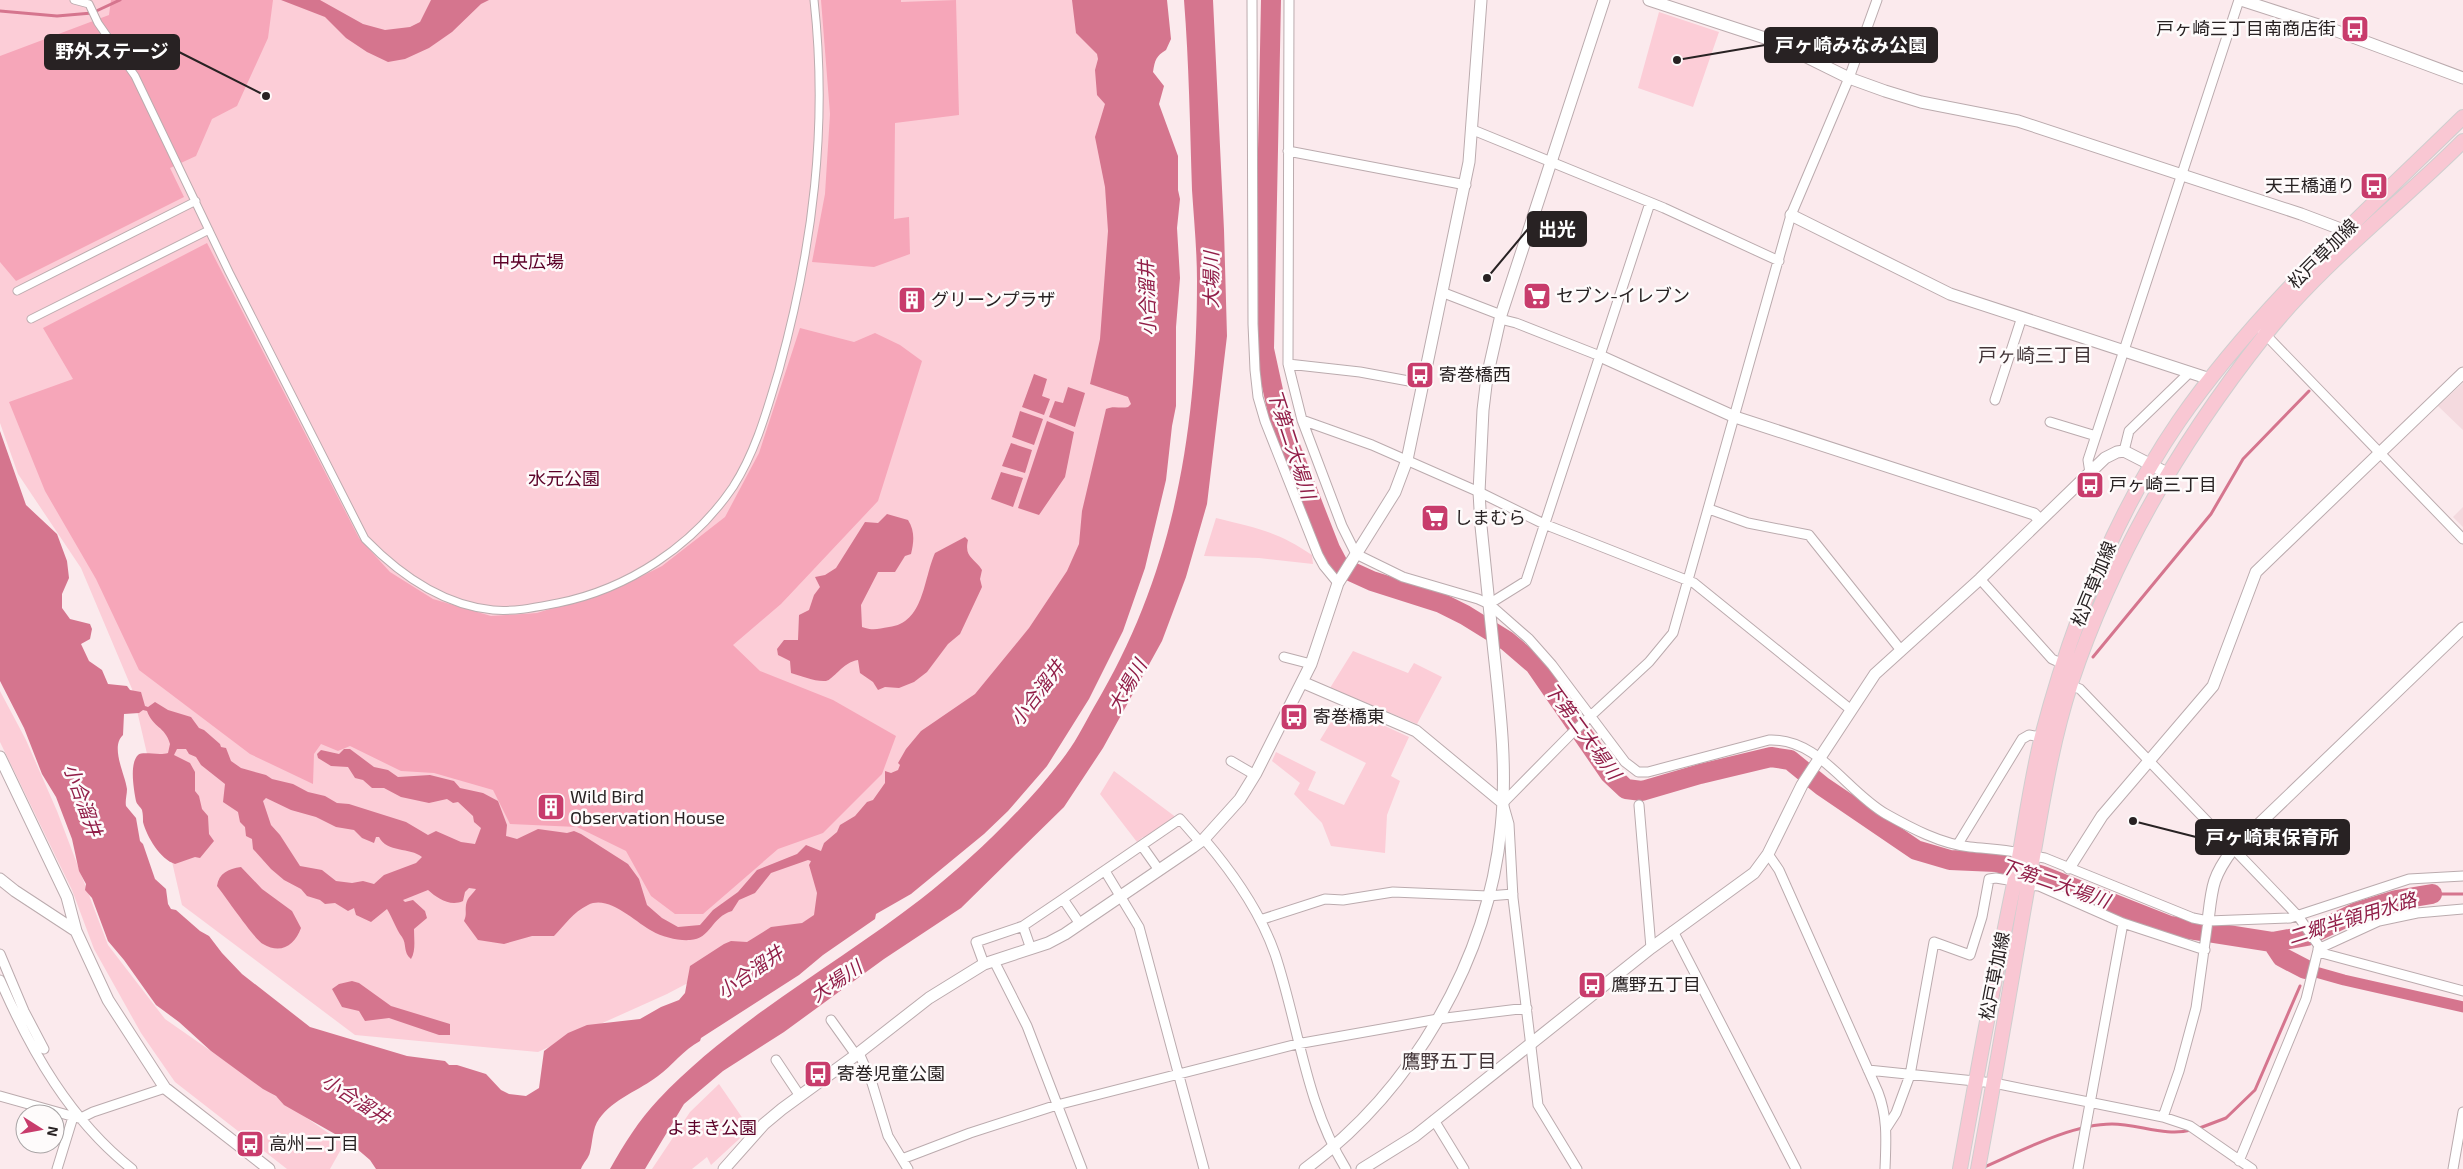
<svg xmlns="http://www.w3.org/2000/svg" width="2463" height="1169" font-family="'Exo 2','Noto Sans JP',sans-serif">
<rect width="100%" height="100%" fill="#fbeaed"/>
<path fill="#f4dadf" d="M 2463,383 L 2463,430 L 2438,406 Z
M 2463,507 L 2463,527 L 2453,517 Z"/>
<path fill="#fccdd7" d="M 0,0 L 1102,0 L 1142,372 L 1094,559 L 821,913 L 667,994 L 538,1052 L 355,1035 L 182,905 L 132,689 L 81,568 L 18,474 L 0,423 Z
M 1659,12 L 1719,32 L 1693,107 L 1638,88 Z
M 1216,518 C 1256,528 1277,531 1312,555 L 1313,564 L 1259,558 L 1204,556 Z
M 1353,651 L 1408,673 L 1414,663 L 1442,677 L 1417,724 L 1330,688 Z
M 0,691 L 26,740 L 57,811 L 108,945 L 165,1019 L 344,1144 L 330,1169 L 287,1169 L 175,1082 L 141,1033 L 94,949 L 72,890 L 0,742 Z
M 1341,706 L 1409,737 L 1391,776 L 1400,781 L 1387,815 L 1385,853 L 1331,846 L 1322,823 L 1294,794 L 1300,783 L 1272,761 L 1276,752 L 1316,772 L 1308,790 L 1344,805 L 1366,763 L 1320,740 Z
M 1114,771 L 1177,818 L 1148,841 L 1143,837 L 1137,842 L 1100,794 Z
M 719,1084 L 750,1129 L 711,1165 L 707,1157 L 692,1169 L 652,1169 L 690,1112 Z"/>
<path fill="#f6a6b9" d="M 111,0 L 273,0 L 268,38 L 237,106 L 212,119 L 196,156 L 170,168 L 184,197 L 16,281 L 0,262 L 0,56 L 109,15 Z
M 821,0 L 901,0 L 901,2 L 956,0 L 959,115 L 895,123 L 894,219 L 909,217 L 910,254 L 874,267 L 812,262 L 825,194 L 830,114 Z
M 207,243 L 359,538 L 390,572 L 433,599 L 491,616 L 537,613 L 620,587 L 662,566 L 725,517 L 759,453 L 800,328 L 854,342 L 875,333 L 900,345 L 922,361 L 878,501 L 781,604 L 733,645 L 760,671 L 833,700 L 896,736 L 882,774 L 823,833 L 778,849 L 703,914 L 675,914 L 651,896 L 626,851 L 577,827 L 510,824 L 493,790 L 434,773 L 401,771 L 350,746 L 338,751 L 321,744 L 314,754 L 313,784 L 250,754 L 139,670 L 96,579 L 45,491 L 9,402 L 73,379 L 43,328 Z"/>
<path fill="#d5758e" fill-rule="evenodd" d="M 281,0 L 320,0 L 363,24 L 385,30 L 410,27 L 420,22 L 431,0 L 489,0 L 481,4 L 452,32 L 429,48 L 405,59 L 388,62 L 367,52 L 346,38 L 325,17 Z
M 1072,0 L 1167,0 L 1171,39 L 1166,50 C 1156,56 1155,60 1153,72 L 1164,86 L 1159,104 L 1178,156 L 1178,190 L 1180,199 L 1177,228 L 1180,278 L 1176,327 L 1176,406 L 1172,426 L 1166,480 L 1145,568 L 1123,631 L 1089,699 L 1047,766 L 1008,811 L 984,834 L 911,894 L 876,914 L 875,919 L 823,955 L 799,975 L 701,1038 L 700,1041 C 683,1050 673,1065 658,1076 C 640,1090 613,1099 599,1119 C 592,1129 593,1141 590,1152 C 589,1158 583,1163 581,1169 L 376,1169 L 370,1160 L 349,1142 L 284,1105 L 276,1096 L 263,1089 L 211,1051 L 179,1022 L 156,1005 L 124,960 L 108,941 L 92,898 L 85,890 L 86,884 L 79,871 L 72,839 L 56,797 L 42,774 L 24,728 L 0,681 L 0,431 L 26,505 L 57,534 L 67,561 L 69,578 L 62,594 L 62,608 L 70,619 L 90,624 L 92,629 L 90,639 L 81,644 L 89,661 L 102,670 L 108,684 L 127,686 L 130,690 L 141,692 L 145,706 L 148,707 L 155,702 L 168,710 L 191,717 L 199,728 L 204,730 L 220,744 L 221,747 L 226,748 L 231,761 L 241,768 L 266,775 L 272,779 L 293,784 L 308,792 L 325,796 L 337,803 L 349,804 L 406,822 L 428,835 L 436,831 L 461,842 L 475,844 L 481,828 L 474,822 L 473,816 L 458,802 L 453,803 L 447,799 L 429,803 L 401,797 L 384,788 L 372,788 L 363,780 L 355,778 L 348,767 L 331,766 L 318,758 L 317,754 L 321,750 L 339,754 L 344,749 L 350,749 L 374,767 L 388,770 L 398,777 L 430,775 L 454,781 L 460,788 L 483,793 L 498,801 L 507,825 L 506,836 L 517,839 L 538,829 L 567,833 L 574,831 L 581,834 L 628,864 L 639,879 L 647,905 L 662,918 L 678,927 L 700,925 L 713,910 L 738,892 L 757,870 L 797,854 L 806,845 L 821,851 L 824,843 L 837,832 L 840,825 L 855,816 L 867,802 L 873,800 L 885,783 L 885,771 L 891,773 L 898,770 L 900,765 L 898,763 L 906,749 L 921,731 L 975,694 L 1029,628 L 1067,571 L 1079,544 L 1082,511 L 1106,409 C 1114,405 1120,409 1128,407 L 1131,404 L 1128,397 L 1090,384 L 1100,339 L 1108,231 L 1105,187 L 1095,137 L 1105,104 L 1097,95 L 1095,70 L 1098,59 L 1097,54 L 1076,33 ZM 143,710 L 147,711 C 153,728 165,726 170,744 L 168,753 C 159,756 143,751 138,755 C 129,764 134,790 136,801 C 137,805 141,807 142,810 C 143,814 143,818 143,822 C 147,837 160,859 175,864 L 195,857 L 200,858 L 214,841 L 209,834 L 208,816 L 202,809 L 199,796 L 195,791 L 195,772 L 190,763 L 174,755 L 177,749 L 186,749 L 189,754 L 196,757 L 201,765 L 225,784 L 223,802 L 238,812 L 240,822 L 245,827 L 246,836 L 252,839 L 253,849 L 271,869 L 284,880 L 301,889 L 307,896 L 320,900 L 325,904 L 335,903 L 348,911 L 354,908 L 356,915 L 371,922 L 387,909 C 393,919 396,929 402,937 C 407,944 403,953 411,959 C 416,951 414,939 414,929 L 427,918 L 425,911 L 413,900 L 405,902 L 403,900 L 428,890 C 437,898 450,907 463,901 L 465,892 L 469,888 L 476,889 C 473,894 467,897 466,905 C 465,912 467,914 464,921 L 478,940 L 504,944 L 532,936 L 554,936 C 565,925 573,912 588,905 C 609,894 636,923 652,931 C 662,937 679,941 690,940 C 711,939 711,917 732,911 L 739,900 L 755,893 L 771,873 L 808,860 L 811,861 L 809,865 L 817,893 L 814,915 L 802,923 L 771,927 L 747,942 L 731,941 L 724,944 L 690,966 L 685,993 L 679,1000 L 661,1007 L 640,1019 L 587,1025 L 568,1033 L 544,1051 L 539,1088 L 526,1096 L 509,1094 L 501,1090 L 486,1074 L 457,1065 L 449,1065 L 445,1061 L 407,1056 L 310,1027 L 242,974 L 222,953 L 209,936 L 200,931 L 176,910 L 171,909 L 168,904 L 166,889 L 155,879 L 143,844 L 140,841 L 136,818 L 126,806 C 125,800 127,795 127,789 C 125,774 110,747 123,735 L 124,714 L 139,713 ZM 266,798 L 291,810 L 316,817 L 336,827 L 354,830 L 362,838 L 374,843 L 376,837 L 379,837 C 387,853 410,847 422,857 L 416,863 L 384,875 L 374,884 L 363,881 L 352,883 L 336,881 L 322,870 L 300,866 L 280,835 L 271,825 L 263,801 Z
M 1184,0 L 1213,0 L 1224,230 L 1227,336 L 1207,504 L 1186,577 L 1162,641 L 1103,748 L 1064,807 L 961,908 L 884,959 L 784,1032 L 723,1071 L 684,1104 L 645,1169 L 610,1169 C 624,1144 639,1120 658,1100 C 732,1021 836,965 921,899 C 969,862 1024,809 1061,761 C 1074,745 1084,725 1094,707 C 1173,575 1197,434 1197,281 C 1197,251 1194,220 1192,190 C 1190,126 1189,63 1184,0 Z
M 1034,374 L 1047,379 L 1042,396 L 1050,399 L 1044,415 L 1022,407 Z
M 1068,387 L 1085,393 L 1075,427 L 1049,417 L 1055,401 L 1063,403 Z
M 1020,411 L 1043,419 L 1034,445 L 1012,437 Z
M 1047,421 L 1074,432 L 1065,477 L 1039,515 L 1018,508 Z
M 1011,443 L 1032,450 L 1025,473 L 1002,466 Z
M 1001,472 L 1023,478 L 1013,507 L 991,499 Z
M 887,514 L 908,520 C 915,531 914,542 911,554 L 905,556 L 895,572 L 878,572 L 861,605 L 862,627 C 873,631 878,629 889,627 C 924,623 923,580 935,553 L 965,537 L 968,540 C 964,558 974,557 982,570 L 980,579 L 982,587 L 960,634 L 948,644 L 927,672 L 914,682 L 899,688 L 885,687 L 878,690 L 873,682 L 860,673 L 858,660 C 843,662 833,680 826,681 C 815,682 802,676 791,673 L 790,661 L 778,655 L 777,649 L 784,640 L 798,640 L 799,615 L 809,610 L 814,595 L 820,587 L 815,577 L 825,575 L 836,568 L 865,522 L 878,523 Z
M 241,867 L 262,889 L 292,911 L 301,928 C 295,945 281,955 263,944 C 255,940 225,896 217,886 C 219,873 228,869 241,867 Z
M 352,981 L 359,983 L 391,1006 L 450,1024 L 450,1035 L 439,1035 L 389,1018 L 365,1021 L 359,1011 L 342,1007 L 332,989 L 339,984 Z"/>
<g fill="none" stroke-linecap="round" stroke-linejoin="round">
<path stroke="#d5758e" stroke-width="3" d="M 0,11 L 57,16 L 92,13 L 120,0
M 2093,657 L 2211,514 L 2243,459 L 2309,391
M 2432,894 L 2463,894
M 2197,1129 L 2226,1118 L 2255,1090 L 2300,986
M 1982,1168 C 2019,1152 2071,1124 2112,1124 C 2138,1124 2166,1137 2191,1130"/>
<path stroke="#d5758e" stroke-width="11" d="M 2305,969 L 2344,980 L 2463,1007"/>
<path stroke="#d5758e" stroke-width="20" d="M 1271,0 L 1264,349 L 1279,418 L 1330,549 L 1339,566 L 1372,581 L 1441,603 L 1465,615 L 1507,641 L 1535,665 L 1610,774 L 1626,789 L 1642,791 L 1700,774 L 1771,757 L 1790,760 L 1822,786 L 1916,850 L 1950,860 L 1996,862 L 2043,876 L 2170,926 L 2272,942 L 2307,936 L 2357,912 L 2396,900 L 2432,894
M 2272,942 L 2282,957 L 2305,969"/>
<defs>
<path id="pedestrian" d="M 74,0 L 89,4 L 98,23 L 135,76 L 229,272 L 365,539 C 400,575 442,605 493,610 C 515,612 537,607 558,603 C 628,589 693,546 733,487 C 756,451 767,410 779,370 C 813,247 828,127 814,0
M 17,291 L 196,201
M 31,319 L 209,230"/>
<path id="minor" d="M 1252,0 L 1253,324 L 1255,370 L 1258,397 L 1265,421 L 1318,555 L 1324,566 L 1338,583
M 1289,0 L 1288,364 L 1302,420 L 1342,526 L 1356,554 L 1403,577 L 1478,599 L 1489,604 L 1529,639 L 1552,665 L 1625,762 L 1638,772 L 1648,772 L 1769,740 C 1819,738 1846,791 1886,814 C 1911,828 1941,844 1970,847 C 1987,849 2003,849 2019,853
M 1473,130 L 1664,208 L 1779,261
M 1288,151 L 1466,185
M 1444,293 L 1501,315
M 1500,319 L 1516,323 L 1600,356
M 2262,331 L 2463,539
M 1288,364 L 1360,372 L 1425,384
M 1995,400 L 2022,317
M 1302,420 L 1372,445 L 1479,492 L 1544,524 L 1694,583 L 1850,709
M 2050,422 L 2096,436
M 2124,451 L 2129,431 L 2190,372
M 2090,473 L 2088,460 L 2239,0
M 1709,509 L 1748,523 L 1809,535 L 1900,649
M 1980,579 L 2052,659 L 2063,664
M 1489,604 L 1526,581 L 1650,203
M 1284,657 L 1311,664
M 2070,685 L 2080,689 L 2298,916 L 2319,946 L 2306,999 L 2239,1161
M 1231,761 L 1255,775
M 1639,805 L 1651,948
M 1204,839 C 1233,873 1260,911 1275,954 C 1299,1026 1305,1103 1346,1169
M 1958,844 L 2022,739 L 2029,735 L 2042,737
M 1142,846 L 1159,870
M 1768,854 L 1779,870 L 1878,1092 C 1888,1118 1886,1142 1885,1169
M 2033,856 L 2045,858 L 2193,918 L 2208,921 L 2290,918 L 2409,879 L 2463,876
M 1105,871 L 1139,927 L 1204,1169
M 2028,885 L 2039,886 L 2123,923 L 2205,950
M 1260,920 L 1325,899 L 1343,900 L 1393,892 L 1488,896 L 1513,894
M 1080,924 L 1063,899 L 1180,819 L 1200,842
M 1023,926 L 1031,949
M 1673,931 L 1796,1169
M 2318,949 L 2379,921 L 2417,913 L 2463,909
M 2318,952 L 2463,991
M 0,954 L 24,1011 L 44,1049
M 994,961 L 1027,1026 L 1082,1169
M 984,964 L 976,942 L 1023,926 L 1063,899
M 0,980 C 31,1051 70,1120 132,1169
M 831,1020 L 856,1055
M 859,1053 L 872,1083 L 888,1136 L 908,1169
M 776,1060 L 800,1096
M 1868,1070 L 1994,1083 L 2163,1117 L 2190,1126 L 2252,1169
M 0,1096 L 82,1119
M 2163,1117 L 2179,1071 L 2196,1008 L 2208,921
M 81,1118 L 93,1112 L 165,1088
M 1434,1120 L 1464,1169
M 1887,1127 L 1896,1113 L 1910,1075 L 1934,942 L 1970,955 L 1982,917 L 1989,879 L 1996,878 L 2014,881
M 902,1159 L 970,1133 L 1057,1105 L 1297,1044 L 1438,1019 L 1527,1008
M 57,1169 L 73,1117
M 1577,1169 L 1538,1105 L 1513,898 L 1509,824 L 1503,803 L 1570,735 L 1649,662 L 1673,633 L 1791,215 L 1849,78 L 1877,0
M 2078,1169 L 2123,923
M 2453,1169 L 2463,1112"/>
<path id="tertiary" d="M 1649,0 L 1774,41 L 1849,78 L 1885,91 L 1921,102 L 2018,121 L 2301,214 L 2346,231
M 2241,0 L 2334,30 L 2463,78
M 1791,215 L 1950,294 L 2210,379
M 1600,356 L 1735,417 L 2034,514 L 2040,520
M 1302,682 L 1416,731 L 1503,803
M 0,757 L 67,897 L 76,931
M 2069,868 L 2102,816 L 2213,686 L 2256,572 L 2463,373
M 0,879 L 15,891 L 76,931 L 108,1000 L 165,1088 L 269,1169
M 2208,921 C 2212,887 2212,877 2233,849 L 2463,628
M 724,1169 L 764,1124 L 782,1109 L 856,1055 L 929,998 L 984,964 L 1048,943 L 1065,934 L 1193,847 L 1204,839 L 1240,799 L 1256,773 L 1311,664 L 1338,583 L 1395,492 L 1407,460 L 1469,162 L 1481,0
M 1305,1169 C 1412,1091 1488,960 1501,828 C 1507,772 1501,717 1495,662 C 1490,617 1486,572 1481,526 L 1479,492 L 1483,410 L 1487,377 L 1501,315 L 1604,0
M 1362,1169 L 1415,1136 L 1651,948 L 1754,873 L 1768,854 L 1802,785 L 1875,674 L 1980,579 L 2105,458 L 2117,452 L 2124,451 L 2167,473"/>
<path id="primary" d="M 1960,1169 C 1977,1074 1994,979 2014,884 C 2024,835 2030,784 2042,736 C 2071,625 2114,516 2179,421 C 2258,307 2364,214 2463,117
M 1978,1169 C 1996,1072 2012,976 2029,879 C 2041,813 2050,747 2071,683 C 2114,554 2181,441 2265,335 C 2322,263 2398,206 2463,141"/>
</defs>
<use href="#pedestrian" stroke="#bbabae" stroke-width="9"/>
<use href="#minor" stroke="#bbabae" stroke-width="11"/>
<use href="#tertiary" stroke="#bbabae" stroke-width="13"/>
<use href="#primary" stroke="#d0cecf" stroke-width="16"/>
<use href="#pedestrian" stroke="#fff" stroke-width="7"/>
<use href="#minor" stroke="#fff" stroke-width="9"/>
<use href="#tertiary" stroke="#fff" stroke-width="11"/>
<use href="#primary" stroke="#f9c7d3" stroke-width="14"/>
</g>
<defs>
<symbol id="bus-square" viewBox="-11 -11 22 22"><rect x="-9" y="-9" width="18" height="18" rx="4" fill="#c83c6c" stroke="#fefbfb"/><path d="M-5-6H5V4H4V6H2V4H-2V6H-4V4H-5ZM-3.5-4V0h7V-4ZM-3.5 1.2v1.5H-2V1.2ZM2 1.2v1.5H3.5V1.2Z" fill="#fff"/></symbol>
<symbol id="supermarket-square" viewBox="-11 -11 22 22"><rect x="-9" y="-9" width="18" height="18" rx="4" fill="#c83c6c" stroke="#fefbfb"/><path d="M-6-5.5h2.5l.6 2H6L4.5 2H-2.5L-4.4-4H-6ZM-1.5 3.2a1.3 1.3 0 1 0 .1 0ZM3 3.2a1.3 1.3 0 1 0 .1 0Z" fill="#fff"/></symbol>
<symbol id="building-square" viewBox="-11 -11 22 22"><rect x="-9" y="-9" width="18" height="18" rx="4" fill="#c83c6c" stroke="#fefbfb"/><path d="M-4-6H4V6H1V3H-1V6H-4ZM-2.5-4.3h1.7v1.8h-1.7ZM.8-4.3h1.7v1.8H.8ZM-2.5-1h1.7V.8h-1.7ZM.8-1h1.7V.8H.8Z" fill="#fff"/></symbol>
</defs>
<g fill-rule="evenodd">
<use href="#bus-square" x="2339" y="13" width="32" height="32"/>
<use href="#bus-square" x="2358" y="170" width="32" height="32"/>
<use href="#supermarket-square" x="1521" y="280" width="32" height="32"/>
<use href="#building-square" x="896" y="284" width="32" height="32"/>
<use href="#bus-square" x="1404" y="359" width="32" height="32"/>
<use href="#bus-square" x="2074" y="469" width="32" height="32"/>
<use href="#supermarket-square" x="1419" y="502" width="32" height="32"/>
<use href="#bus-square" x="1278" y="701" width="32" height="32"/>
<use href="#building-square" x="535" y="791" width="32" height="32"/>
<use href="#bus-square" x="1576" y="969" width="32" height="32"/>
<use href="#bus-square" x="802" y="1058" width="32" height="32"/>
<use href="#bus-square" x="234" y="1128" width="32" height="32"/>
</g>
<g text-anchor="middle" stroke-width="5" stroke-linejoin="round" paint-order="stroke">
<g font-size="18" fill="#282223" stroke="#fefbfb" text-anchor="start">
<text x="2336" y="35" text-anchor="end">戸ヶ崎三丁目南商店街</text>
<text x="2355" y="192" text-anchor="end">天王橋通り</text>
<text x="1556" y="302">セブン-イレブン</text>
<text x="931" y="306">グリーンプラザ</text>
<text x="1439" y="381">寄巻橋西</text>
<text x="2109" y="491">戸ヶ崎三丁目</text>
<text x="1454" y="524">しまむら</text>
<text x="1313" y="723">寄巻橋東</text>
<text x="570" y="803">Wild Bird<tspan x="570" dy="21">Observation House</tspan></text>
<text x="1611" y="991">鷹野五丁目</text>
<text x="837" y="1080">寄巻児童公園</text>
<text x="269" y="1150">高州二丁目</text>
</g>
<g font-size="18" fill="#282223" stroke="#fefbfb">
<text transform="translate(2323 254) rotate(-45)" y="6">松戸草加線</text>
<text transform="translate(2094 584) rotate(-68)" y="6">松戸草加線</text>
<text transform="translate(1995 976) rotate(-79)" y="6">松戸草加線</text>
</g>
<g font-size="18" fill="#5c0128" stroke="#fefbfb">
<text x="528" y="268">中央広場</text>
<text x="564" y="485">水元公園</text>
<text x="712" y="1134">よまき公園</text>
</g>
<g font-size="19" font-style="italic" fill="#911e48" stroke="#fefbfb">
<text transform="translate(1211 280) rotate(-90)" y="7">大場川</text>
<text transform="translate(1147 298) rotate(-92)" y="7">小合溜井</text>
<text transform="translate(1292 444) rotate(72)" y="7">下第二大場川</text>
<text transform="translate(1127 686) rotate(-60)" y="7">大場川</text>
<text transform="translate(1037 693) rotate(-53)" y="7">小合溜井</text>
<text transform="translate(1583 731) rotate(54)" y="7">下第二大場川</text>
<text transform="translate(83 800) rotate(70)" y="7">小合溜井</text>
<text transform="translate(2055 883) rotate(19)" y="7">下第二大場川</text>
<text transform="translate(2352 918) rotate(-17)" y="7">二郷半領用水路</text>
<text transform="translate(750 972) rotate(-35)" y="7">小合溜井</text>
<text transform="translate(836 981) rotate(-34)" y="7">大場川</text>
<text transform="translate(356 1099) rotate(33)" y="7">小合溜井</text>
</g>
<g font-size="19" fill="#423538" stroke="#fefbfb">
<text x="2035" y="362">戸ヶ崎三丁目</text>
<text x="1449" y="1068">鷹野五丁目</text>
</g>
</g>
<path fill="none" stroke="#282223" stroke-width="2" d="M1677 60L1765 45M266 96L179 52M1487 278L1528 229M2133 821L2196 837"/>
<g fill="#282223" stroke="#fefbfb" stroke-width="2">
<circle cx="1677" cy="60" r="5"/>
<circle cx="266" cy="96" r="5"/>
<circle cx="1487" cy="278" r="5"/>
<circle cx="2133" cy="821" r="5"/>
</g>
<g fill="#282223" stroke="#282223" stroke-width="2">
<rect x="1765" y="28" width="172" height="34" rx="5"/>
<rect x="45" y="35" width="134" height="34" rx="5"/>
<rect x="1528" y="212" width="58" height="34" rx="5"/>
<rect x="2196" y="820" width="153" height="34" rx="5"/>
</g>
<g font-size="19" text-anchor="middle" font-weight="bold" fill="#fff">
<text x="1851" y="52">戸ヶ崎みなみ公園</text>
<text x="112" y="58">野外ステージ</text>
<text x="1557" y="236">出光</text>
<text x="2272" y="844">戸ヶ崎東保育所</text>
</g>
<g transform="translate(40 1129) rotate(101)"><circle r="24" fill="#fefbfb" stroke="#a8a4a5"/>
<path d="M0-4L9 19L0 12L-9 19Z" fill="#c83c6c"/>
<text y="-8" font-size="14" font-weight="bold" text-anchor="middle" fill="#282223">N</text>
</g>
</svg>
